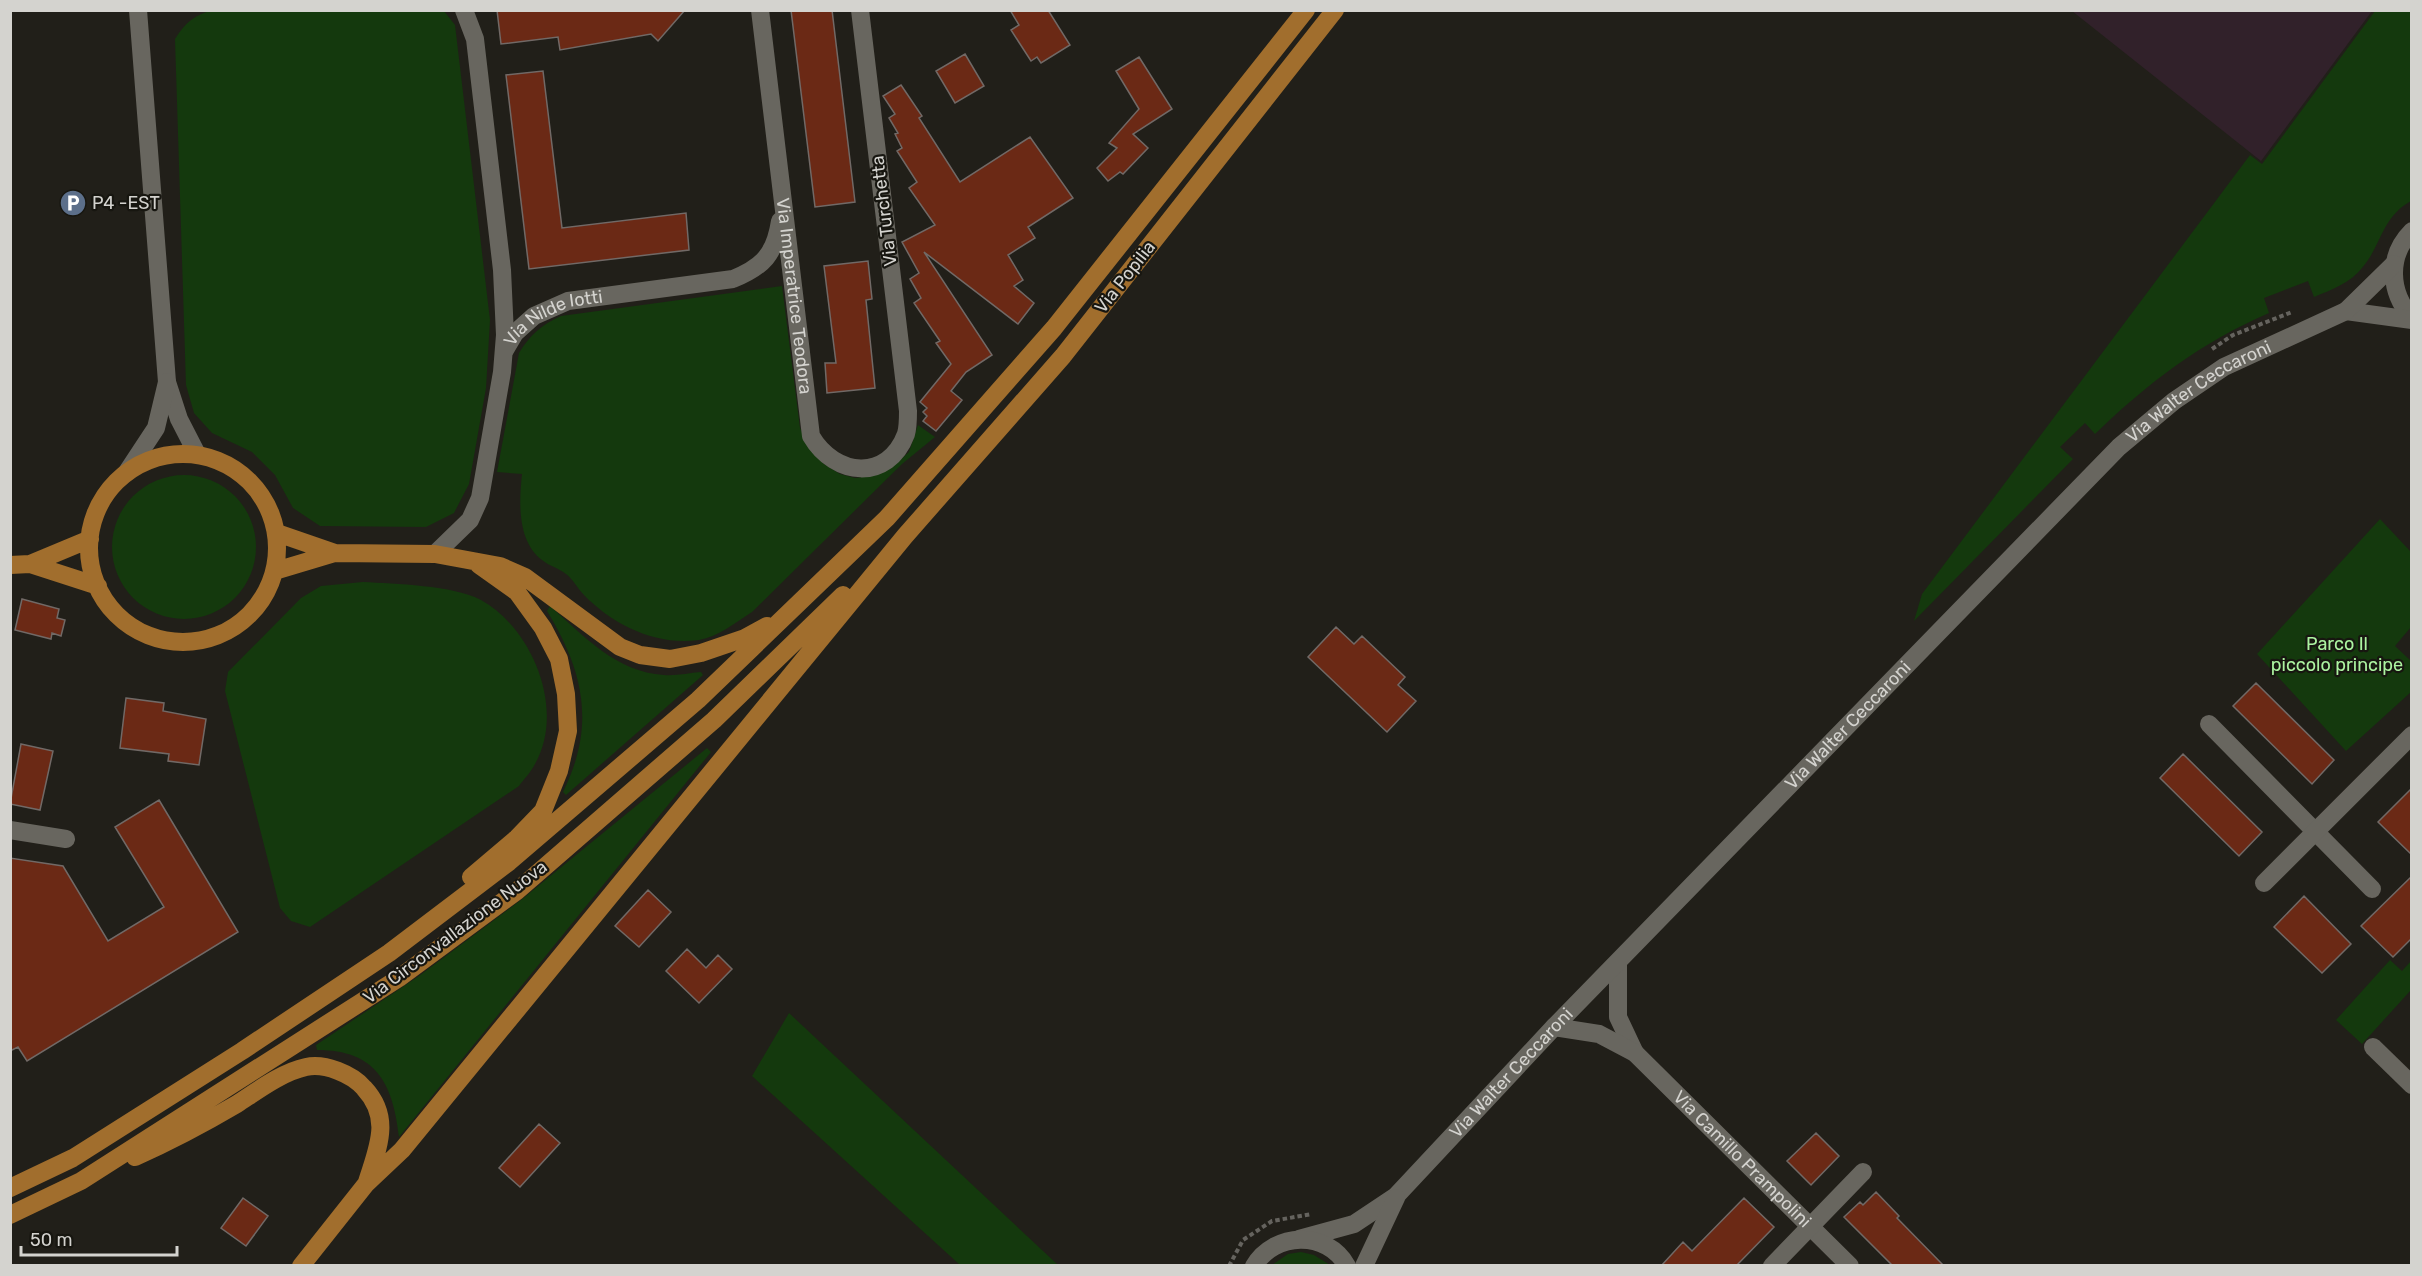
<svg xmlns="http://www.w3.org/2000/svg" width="2422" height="1276" font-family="Rubik,sans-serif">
<rect width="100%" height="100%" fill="#211f19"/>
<path fill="#31212a" d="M 2072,11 L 2372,11 L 2261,161 Z"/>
<path fill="#14390d" d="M 214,10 L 444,11 L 455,25 L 490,320 L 486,388 L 469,484 L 454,513 L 426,527 L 320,526 L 293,508 L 275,475 L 252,452 L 212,433 L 194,413 L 186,385 L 175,39 C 185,23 195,14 214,10 Z
M 2375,11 L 2411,11 L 2411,201 C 2381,218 2382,245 2362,268 C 2350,283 2331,290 2314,297 L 2308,281 L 2264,298 L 2269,313 C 2200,343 2149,382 2095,434 L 2085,423 L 2060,447 L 2073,459 L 1914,621 L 1922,594 L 2250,155 L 2262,164 Z
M 782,286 L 800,428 L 811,450 L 824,464 L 840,474 L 855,478 L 871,476 L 892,467 L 909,452 L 918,425 L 935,437 L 902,464 L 752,612 C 736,622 718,637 699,640 C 656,646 613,625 584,595 C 577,588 573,579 566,574 C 559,568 549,566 542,560 C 517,541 519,502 522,474 L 497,472 L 519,353 C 530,335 541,325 561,316 Z
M112 547a72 72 0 1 1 144 0a72 72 0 1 1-144 0Z
M 2380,519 L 2411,552 L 2411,627 L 2395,646 L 2411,661 L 2411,692 L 2346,751 L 2257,654 Z
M 363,582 C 395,584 453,585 481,600 C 532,628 566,709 535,764 C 531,772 524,779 519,786 L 310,927 L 291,921 L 280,908 L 225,691 L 228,672 L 301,598 L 321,586 Z
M 550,606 C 584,636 616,672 664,675 C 676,676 689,673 701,672 L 703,675 L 566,795 L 563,792 C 596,725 584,672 547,611 Z
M 707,748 L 711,752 L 399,1137 C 393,1083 376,1050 317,1050 L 316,1045 L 419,976 L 521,900 Z
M 2390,960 L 2402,971 L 2411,961 L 2411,990 L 2362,1044 L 2336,1020 Z
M 789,1013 L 1058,1265 L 960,1265 L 752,1076 Z
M 1301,1252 L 1314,1255 L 1330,1265 L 1272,1265 L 1288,1254 Z"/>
<path fill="#6b2915" stroke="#716966" stroke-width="1.5" d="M 497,10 L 685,10 L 658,41 L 651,34 L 560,50 L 558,37 L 501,44 Z
M 791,10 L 832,10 L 855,202 L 815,207 Z
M 1010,10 L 1048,10 L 1070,45 L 1041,63 L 1037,57 L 1031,61 L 1011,30 L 1019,25 Z
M 965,54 L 984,86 L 955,103 L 936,71 Z
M 1139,57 L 1172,109 L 1133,134 L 1148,148 L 1123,174 L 1120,172 L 1108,181 L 1097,168 L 1117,148 L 1109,143 L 1139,109 L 1116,71 Z
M 543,71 L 562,228 L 686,213 L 689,250 L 529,269 L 506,75 Z
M 901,85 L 922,116 L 919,118 L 960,182 L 1030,137 L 1073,198 L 1028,227 L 1035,238 L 1008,255 L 1023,280 L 1014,286 L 1034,303 L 1018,324 L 924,252 L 992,355 L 966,372 L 951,391 L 962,400 L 936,431 L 923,421 L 927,416 L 923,412 L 927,408 L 920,402 L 951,364 L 936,343 L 940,341 L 914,303 L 921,298 L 910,279 L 919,273 L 902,242 L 935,225 L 909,188 L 917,182 L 897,151 L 902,148 L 895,134 L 898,133 L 889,118 L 895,114 L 883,96 Z
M 868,261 L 872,299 L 866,300 L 875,388 L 827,393 L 825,363 L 836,363 L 824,266 Z
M 22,599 L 59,609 L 57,618 L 65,620 L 61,636 L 52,633 L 51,639 L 15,630 Z
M 1336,627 L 1354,644 L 1362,636 L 1405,677 L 1398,685 L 1416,701 L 1387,732 L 1308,657 Z
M 2256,683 L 2334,760 L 2312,784 L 2233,706 Z
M 126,698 L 164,703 L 163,711 L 206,719 L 199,765 L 168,761 L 169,754 L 120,748 Z
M 21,744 L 53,751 L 40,810 L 10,804 Z
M 2183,754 L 2262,832 L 2239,856 L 2160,778 Z
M 2412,788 L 2412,855 L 2378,822 Z
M 159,800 L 238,932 L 27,1061 L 18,1047 L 10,1051 L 10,858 L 63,866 L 108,941 L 164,907 L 115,827 Z
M 2412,876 L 2412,938 L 2393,957 L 2361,926 Z
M 648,890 L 671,912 L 639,947 L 615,926 Z
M 2304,896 L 2351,944 L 2322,973 L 2274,927 Z
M 687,949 L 706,968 L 718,955 L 732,969 L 699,1003 L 666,971 Z
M 539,1124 L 560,1143 L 520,1187 L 499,1168 Z
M 1816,1133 L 1839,1156 L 1811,1185 L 1787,1161 Z
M 1876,1192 L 1899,1216 L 1897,1218 L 1944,1266 L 1893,1266 L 1844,1217 L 1860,1202 L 1863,1205 Z
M 243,1198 L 268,1216 L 246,1246 L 221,1228 Z
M 1744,1198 L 1774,1227 L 1736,1266 L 1661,1266 L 1683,1242 L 1692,1251 Z"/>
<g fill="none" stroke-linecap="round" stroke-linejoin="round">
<path stroke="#65635e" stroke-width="4" stroke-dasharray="4.5 3" stroke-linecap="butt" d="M 2212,349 L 2233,335 L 2292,312
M 1229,1266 L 1243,1240 L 1272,1221 L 1312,1214"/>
<g stroke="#68665f" stroke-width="18">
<path d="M 138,10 L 167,382 L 179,419 L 197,454"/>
<path id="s1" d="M 760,10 L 811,436 C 835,477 888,482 906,434 C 908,427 908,418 908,411 L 860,10"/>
<path d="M 2412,231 C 2387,256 2389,292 2412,318"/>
<path d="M 2346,311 L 2412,320"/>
<path id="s2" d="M 505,350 L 515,333 L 534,316 L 568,301 L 733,279 C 763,267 775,254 780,221"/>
<path d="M 127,472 L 156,428 L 167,382"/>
<path d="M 435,554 L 470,520 L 480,498 L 502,372 L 505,335 L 502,270 L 475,39 L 464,10"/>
<path d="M 2209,724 L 2372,889"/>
<path d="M 10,830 L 66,839"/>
<path d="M 2264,883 L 2412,735"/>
<path d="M 1618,964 L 1618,1017 L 1635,1053"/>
<path id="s3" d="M 1554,1027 L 1599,1034 L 1635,1053 L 1850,1266"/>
<path d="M 2373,1047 L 2412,1085"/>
<path id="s4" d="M 1299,1239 L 1354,1224 L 1396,1196 L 1554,1027 L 2119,447 L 2174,401 L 2224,367 L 2346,311 L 2394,264"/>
<path d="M 1254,1266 C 1274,1232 1327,1230 1347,1266"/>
<path d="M 1364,1266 L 1396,1198"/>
<path d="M 1772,1266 L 1863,1172"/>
</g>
<path stroke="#a16e2d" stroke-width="18" d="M89 548a94 94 0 1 1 188 0a94 94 0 1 1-188 0Z
M 277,533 L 335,553 L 435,554 L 500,566 L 525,577 L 620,647 L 640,655 L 670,659 L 701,653 L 745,638 L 767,626
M 30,564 L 98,586
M 10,565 L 30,564 L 90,539
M 275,571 L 335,553
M 471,877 L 517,838 L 543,811 L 559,771 L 568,731 L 566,694 L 559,659 L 543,628 L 517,592 L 479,565
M 135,1157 C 171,1141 203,1124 237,1104 C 257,1091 282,1072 306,1067 C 325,1063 352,1074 364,1088 C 392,1118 378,1147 367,1182
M 10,1188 L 73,1158 L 242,1051 L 389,953 L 509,862 L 698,700 L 887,518 L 1054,328 L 1306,10
M 10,1215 L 81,1181 L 399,978 L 517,891 L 714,720 L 843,595
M 301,1266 L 366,1184 L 402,1150 L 905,536 L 1063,356 L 1335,10"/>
</g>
<defs>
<symbol id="parking-disc" viewBox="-11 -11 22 22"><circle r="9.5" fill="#5c6f8a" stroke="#171610"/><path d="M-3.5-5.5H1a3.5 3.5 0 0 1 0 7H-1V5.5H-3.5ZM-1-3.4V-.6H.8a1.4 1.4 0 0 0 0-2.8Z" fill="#fff"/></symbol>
</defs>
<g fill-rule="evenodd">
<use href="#parking-disc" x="58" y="188" width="30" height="30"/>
</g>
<g text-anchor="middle" stroke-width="4.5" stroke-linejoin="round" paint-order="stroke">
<g font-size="18" fill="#d4d3cf" stroke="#171610" text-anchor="start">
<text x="92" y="209">P4 -EST</text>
</g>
<g font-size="18" fill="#d4d3cf" stroke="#171610">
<text transform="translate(884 211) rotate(-97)" y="6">Via Turchetta</text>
<text transform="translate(1125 277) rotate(-52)" y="6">Via Popilia</text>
<text dy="6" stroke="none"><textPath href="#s1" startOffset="288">Via Imperatrice Teodora</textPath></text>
<text dy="6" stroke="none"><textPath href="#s2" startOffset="62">Via Nilde Iotti</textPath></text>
<text dy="6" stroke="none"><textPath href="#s4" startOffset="1246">Via Walter Ceccaroni</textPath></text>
<text dy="6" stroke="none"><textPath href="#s4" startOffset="760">Via Walter Ceccaroni</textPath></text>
<text transform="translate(455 932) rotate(-37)" y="6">Via Circonvallazione Nuova</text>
<text dy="6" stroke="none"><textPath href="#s4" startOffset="276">Via Walter Ceccaroni</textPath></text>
<text dy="6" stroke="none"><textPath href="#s3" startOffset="237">Via Camillo Prampolini</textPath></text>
</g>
<g font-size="18" fill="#acf3a0" stroke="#171610">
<text x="2337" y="650">Parco Il<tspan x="2337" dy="21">piccolo principe</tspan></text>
</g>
</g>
<rect width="2422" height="1276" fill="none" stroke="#d4d3cf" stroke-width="24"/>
<path d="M21 1246v9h156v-9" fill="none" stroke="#d4d3cf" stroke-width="3"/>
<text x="30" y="1246" font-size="18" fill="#d4d3cf" stroke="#171610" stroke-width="4.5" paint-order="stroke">50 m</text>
</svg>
